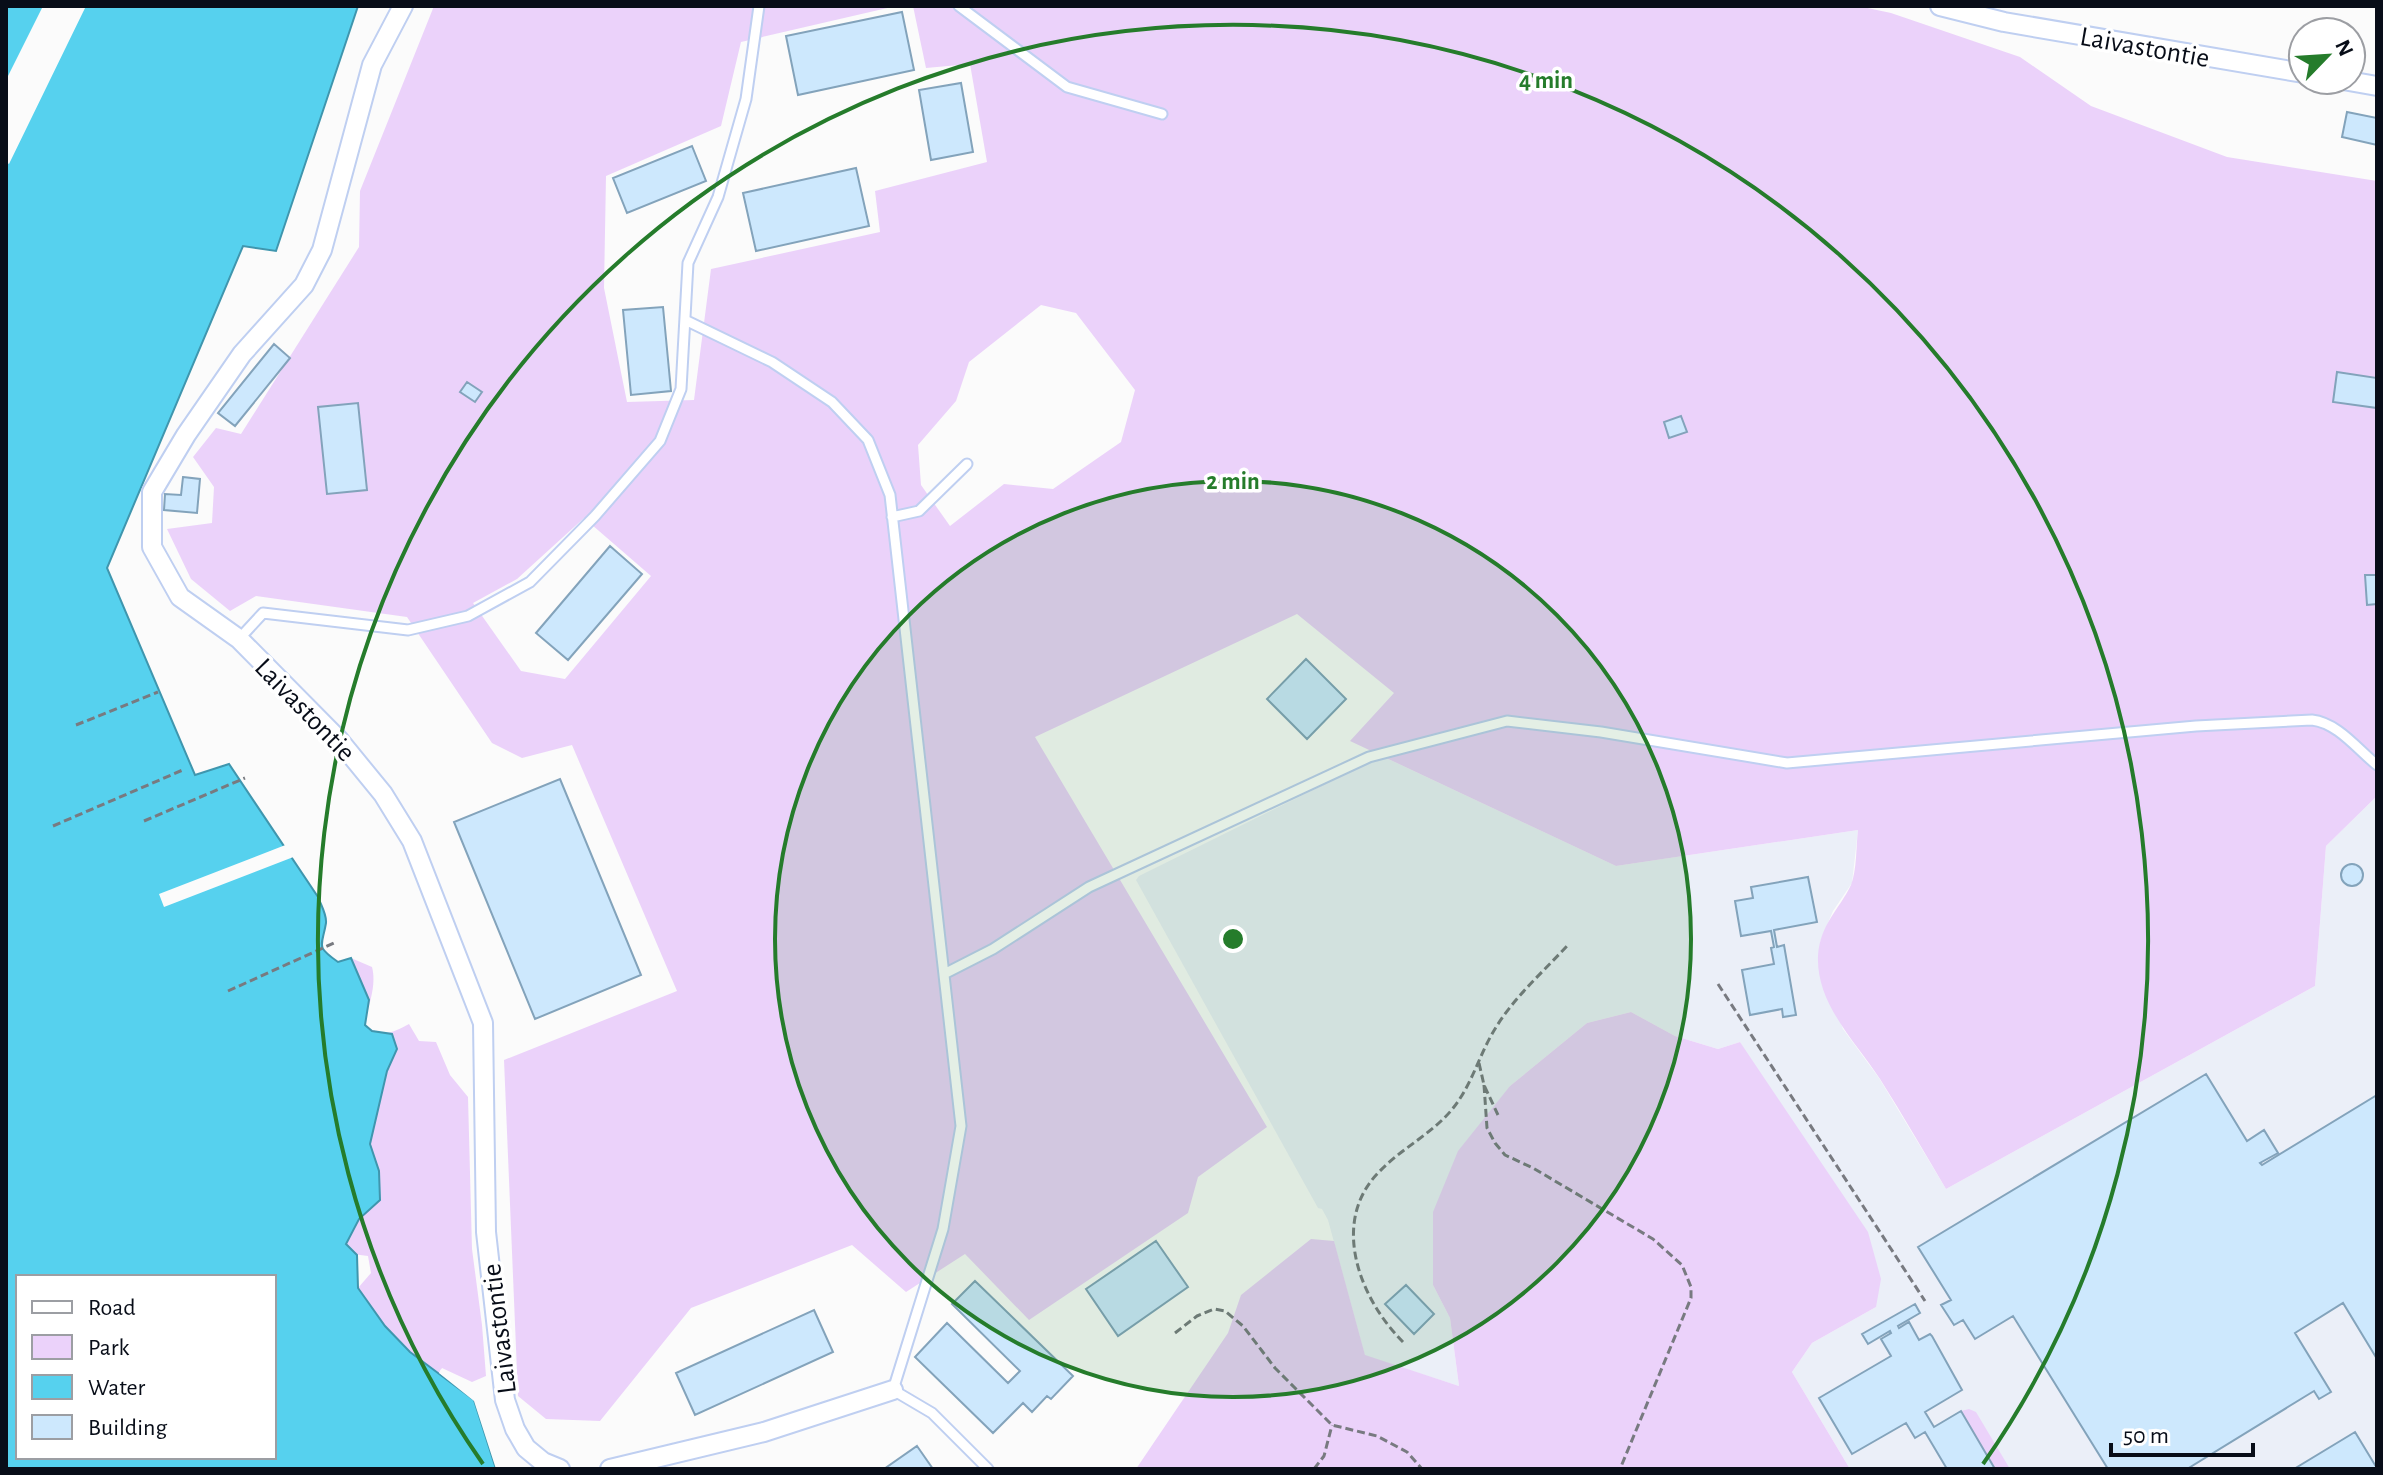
<svg xmlns="http://www.w3.org/2000/svg" width="2383" height="1475" font-family="'Alegreya Sans',sans-serif">
<rect width="100%" height="100%" fill="#fbfbfb"/>
<path fill="#ebeff8" d="M 1386,758 L 1616,866 L 1858,830 L 1852,883 L 1833,911 L 1820,942 L 1819,965 L 1843,1029 L 1879,1078 L 1946,1189 L 2315,986 L 2326,846 L 2377,796 L 2377,1469 L 1850,1469 L 1792,1372 L 1812,1343 L 1876,1307 L 1740,1042 L 1718,1049 L 1675,1036 L 1631,1012 L 1587,1023 L 1510,1086 L 1433,1285 L 1450,1318 L 1459,1386 L 1365,1356 L 1328,1220 L 1322,1209 L 1318,1208 L 1136,880 L 1139,876 L 1372,761 Z"/>
<path fill="#ebd2fa" fill-rule="evenodd" d="M 434,6 L 896,6 L 741,42 L 721,126 L 606,176 L 604,288 L 627,402 L 694,400 L 711,269 L 880,232 L 875,191 L 987,162 L 970,64 L 926,68 L 913,6 L 1858,6 L 1891,13 L 2020,57 L 2091,106 L 2227,157 L 2377,181 L 2377,796 L 2326,846 L 2315,986 L 1946,1189 C 1924,1152 1903,1115 1880,1079 C 1856,1042 1816,1004 1818,956 C 1820,924 1839,910 1851,885 C 1857,870 1856,846 1858,830 L 1616,866 L 1350,741 L 1394,693 L 1297,614 L 1035,737 L 1267,1127 L 1198,1177 L 1188,1213 L 1029,1320 L 965,1254 L 906,1292 L 852,1245 L 691,1308 L 600,1421 L 546,1419 L 518,1396 L 504,1060 L 677,991 L 572,745 L 522,758 L 492,743 L 407,617 L 256,596 L 230,611 L 191,579 L 167,529 L 212,523 L 214,487 L 193,457 L 216,428 L 241,434 L 359,247 L 360,191 ZM 1041,305 L 1076,313 L 1135,390 L 1121,442 L 1053,489 L 1004,484 L 950,526 L 921,485 L 918,445 L 956,401 L 969,362 ZM 584,518 L 651,576 L 565,679 L 521,671 L 473,603 L 517,579 Z
M 326,921 L 320,945 L 324,952 L 338,962 L 351,958 L 372,967 C 377,986 368,1005 365,1025 C 381,1038 393,1033 409,1024 L 419,1041 L 436,1042 L 450,1075 L 468,1097 L 472,1249 L 482,1325 L 486,1376 L 472,1382 L 442,1368 L 439,1373 L 496,1469 L 323,1305 L 358,1288 L 371,1273 L 368,1256 L 345,1253 L 306,974 Z
M 1631,1012 L 1675,1036 L 1718,1049 L 1740,1042 L 1868,1232 L 1881,1279 L 1876,1307 L 1812,1343 L 1792,1372 L 1850,1469 L 1136,1469 L 1228,1333 L 1241,1295 L 1311,1239 L 1334,1241 L 1365,1355 L 1459,1386 L 1450,1318 L 1433,1285 L 1433,1212 L 1458,1151 L 1510,1086 L 1587,1023 Z
M 1969,1409 L 1976,1412 L 2010,1469 L 1995,1469 L 1961,1411 Z"/>
<path fill="#56d1ee" stroke="#3f96ae" stroke-width="2" fill-rule="evenodd" d="M 6,6 L 358,6 L 276,251 L 243,246 L 107,568 L 195,775 L 229,764 L 318,897 C 321,905 327,915 326,923 C 322,947 315,946 338,962 L 351,958 L 369,1000 L 365,1025 L 372,1031 L 392,1034 L 397,1049 L 387,1071 L 370,1144 L 379,1171 L 380,1200 L 359,1219 L 346,1244 L 357,1255 L 358,1288 L 385,1326 L 410,1352 L 474,1400 L 496,1469 L 6,1469 ZM 18,1277 L 274,1277 L 274,1457 L 18,1457 Z"/>
<path fill="#fbfbfb" d="M 43,6 L 86,6 L 9,164 L 6,162 L 6,80 Z
M 288,844 L 296,856 L 164,907 L 159,894 Z
M 441,1369 L 477,1399 L 500,1469 L 496,1469 L 474,1401 L 439,1373 Z"/>
<path fill="#cde8fd" stroke="#83a3bb" stroke-width="2" d="M 902,12 L 914,70 L 798,95 L 786,36 Z
M 961,83 L 973,152 L 931,160 L 919,90 Z
M 2347,112 L 2377,118 L 2377,145 L 2342,137 Z
M 692,146 L 706,181 L 627,213 L 613,178 Z
M 856,168 L 869,226 L 756,251 L 743,193 Z
M 663,307 L 671,391 L 631,395 L 623,310 Z
M 274,344 L 290,358 L 235,426 L 218,413 Z
M 2337,372 L 2377,378 L 2377,408 L 2333,402 Z
M 467,382 L 482,392 L 475,402 L 460,392 Z
M 358,403 L 367,490 L 327,494 L 318,407 Z
M 1681,416 L 1687,432 L 1669,438 L 1664,422 Z
M 183,477 L 200,479 L 197,513 L 164,510 L 165,494 L 181,495 Z
M 610,546 L 642,574 L 568,660 L 536,633 Z
M 2365,575 L 2377,575 L 2377,604 L 2367,605 Z
M 1306,659 L 1346,699 L 1307,739 L 1267,699 Z
M 560,779 L 641,975 L 535,1019 L 454,822 Z
M2341 875a11 11 0 1 1 22 0a11 11 0 1 1-22 0Z
M 1808,877 L 1817,922 L 1774,930 L 1777,947 L 1784,945 L 1796,1015 L 1783,1017 L 1782,1009 L 1750,1015 L 1742,970 L 1774,964 L 1771,948 L 1774,947 L 1771,931 L 1741,936 L 1735,901 L 1753,898 L 1751,887 Z
M 2206,1074 L 2247,1141 L 2264,1130 L 2278,1153 L 2260,1163 L 2262,1165 L 2377,1095 L 2377,1359 L 2343,1303 L 2295,1333 L 2331,1392 L 2319,1399 L 2314,1391 L 2187,1469 L 2108,1469 L 2013,1316 L 1975,1339 L 1963,1320 L 1954,1325 L 1941,1305 L 1951,1300 L 1918,1247 Z
M 1156,1241 L 1188,1287 L 1118,1336 L 1086,1289 Z
M 975,1281 L 1073,1376 L 1051,1399 L 1047,1396 L 1032,1412 L 1023,1403 L 993,1433 L 915,1357 L 947,1323 L 1008,1383 L 1020,1371 L 952,1304 Z
M 1406,1285 L 1434,1314 L 1414,1334 L 1385,1304 Z
M 1915,1304 L 1920,1313 L 1898,1326 L 1899,1328 L 1909,1322 L 1919,1340 L 1930,1334 L 1932,1336 L 1962,1390 L 1925,1412 L 1934,1427 L 1961,1411 L 1995,1469 L 1947,1469 L 1925,1432 L 1915,1438 L 1906,1423 L 1852,1454 L 1819,1398 L 1891,1356 L 1881,1339 L 1891,1333 L 1890,1331 L 1868,1344 L 1862,1334 Z
M 814,1310 L 833,1352 L 695,1415 L 676,1373 Z
M 2355,1432 L 2375,1465 L 2377,1464 L 2377,1469 L 2294,1469 Z
M 917,1446 L 933,1469 L 884,1469 Z"/>
<g fill="none" stroke-linecap="round" stroke-linejoin="round">
<defs>
<path id="lane" d="M 959,6 L 1067,87 L 1162,114
M 685,320 L 772,362 L 832,402 L 868,440 L 890,495 L 961,1126 L 943,1229 L 893,1390 L 932,1413 L 988,1469
M 892,517 L 919,511 L 967,464
M 239,639 L 263,613 L 408,630 L 468,616 L 530,582 L 595,516 L 660,441 L 681,389 L 688,263 L 718,197 L 746,99 L 759,6
M 944,974 L 993,949 L 1089,887 L 1369,757 L 1507,721 L 1601,732 L 1787,763 L 2196,726 L 2312,720 C 2338,723 2357,749 2377,765"/>
<path id="street" d="M 403,6 L 372,65 L 322,250 L 304,285 L 242,354 L 186,435 L 152,492 L 152,547 L 180,597 L 239,639 L 338,739 L 383,794 L 412,841 L 483,1023 L 486,1232 L 505,1400 L 515,1429 L 526,1448 L 543,1462 L 560,1469
M 1940,6 L 2004,22 L 2303,73
M 2343,80 L 2377,86
M 610,1469 L 764,1432 L 893,1390"/>
</defs>
<use href="#lane" stroke="#bfcff1" stroke-width="13"/>
<use href="#street" stroke="#bfcff1" stroke-width="22"/>
<path stroke="#787a80" stroke-width="3" stroke-dasharray="8 4" stroke-linecap="butt" d="M 76,725 L 158,692
M 144,821 L 245,778
M 53,826 L 185,769
M 1718,984 L 1925,1301
M 228,991 L 334,943
M 1479,1063 L 1484,1085 L 1498,1115
M 1484,1085 L 1487,1128 L 1495,1143 L 1505,1155 L 1533,1168 L 1653,1239 L 1682,1265 L 1691,1287 L 1691,1298 L 1620,1469
M 1175,1333 L 1197,1316 L 1214,1309 L 1225,1311 L 1243,1326 L 1275,1368 L 1332,1425 L 1377,1436 L 1407,1452 L 1422,1469
M 1403,1342 C 1360,1299 1330,1223 1378,1173 C 1403,1146 1439,1131 1459,1100 C 1473,1079 1480,1055 1492,1034 C 1511,1000 1541,974 1567,946
M 1314,1469 L 1324,1456 L 1332,1425"/>
<use href="#lane" stroke="#fff" stroke-width="9"/>
<use href="#street" stroke="#fff" stroke-width="18"/>
</g>
<circle cx="1233" cy="939" r="458" fill="#257c2b" fill-opacity=".12"/>
<g fill="none" stroke="#257c2b" stroke-width="4">
<circle cx="1233" cy="939" r="458"/>
<path d="M483 1464A915 915 0 1 1 1983 1464"/>
</g>
<g text-anchor="middle" stroke-width="7" stroke-linejoin="round" paint-order="stroke">
<g font-size="28" fill="#080d18" stroke="#fff">
<text transform="translate(2145 46) rotate(10)" y="10">Laivastontie</text>
<text transform="translate(306 709) rotate(46)" y="10">Laivastontie</text>
<text transform="translate(498 1329) rotate(-97)" y="10">Laivastontie</text>
</g>
</g>
<circle cx="1233" cy="939" r="12" fill="#257c2b" stroke="#fff" stroke-width="4"/>
<g font-size="24" text-anchor="middle" font-weight="bold" fill="#257c2b" stroke="#fff" stroke-width="7" stroke-linejoin="round" paint-order="stroke">
<text x="1546" y="88">4 min</text>
<text x="1233" y="489">2 min</text>
</g>
<rect width="2383" height="1475" fill="none" stroke="#080d18" stroke-width="16"/>
<rect x="16" y="1275" width="260" height="184" fill="#ffffff" stroke="#9c9ea3" stroke-width="2"/>
<rect x="32" y="1301" width="40" height="12" fill="#ffffff" stroke="#9c9ea3" stroke-width="2"/>
<text x="88" y="1315" font-size="24" fill="#080d18">Road</text>
<rect x="32" y="1335" width="40" height="24" fill="#ebd2fa" stroke="#9c9ea3" stroke-width="2"/>
<text x="88" y="1355" font-size="24" fill="#080d18">Park</text>
<rect x="32" y="1375" width="40" height="24" fill="#56d1ee" stroke="#9c9ea3" stroke-width="2"/>
<text x="88" y="1395" font-size="24" fill="#080d18">Water</text>
<rect x="32" y="1415" width="40" height="24" fill="#cde8fd" stroke="#9c9ea3" stroke-width="2"/>
<text x="88" y="1435" font-size="24" fill="#080d18">Building</text>
<g transform="translate(2327 56) rotate(65)"><circle r="38" fill="#ffffff" stroke="#9c9ea3" stroke-width="2"/>
<path d="M0-6L14 30L0 20L-14 30Z" fill="#257c2b"/>
<text y="-12" font-size="22" font-weight="bold" text-anchor="middle" fill="#080d18">N</text>
</g>
<path d="M2111 1443v12h142v-12" fill="none" stroke="#080d18" stroke-width="4"/>
<text x="2123" y="1443" font-size="24" fill="#080d18" stroke="#ffffff" stroke-width="6" paint-order="stroke">50 m</text>
</svg>
